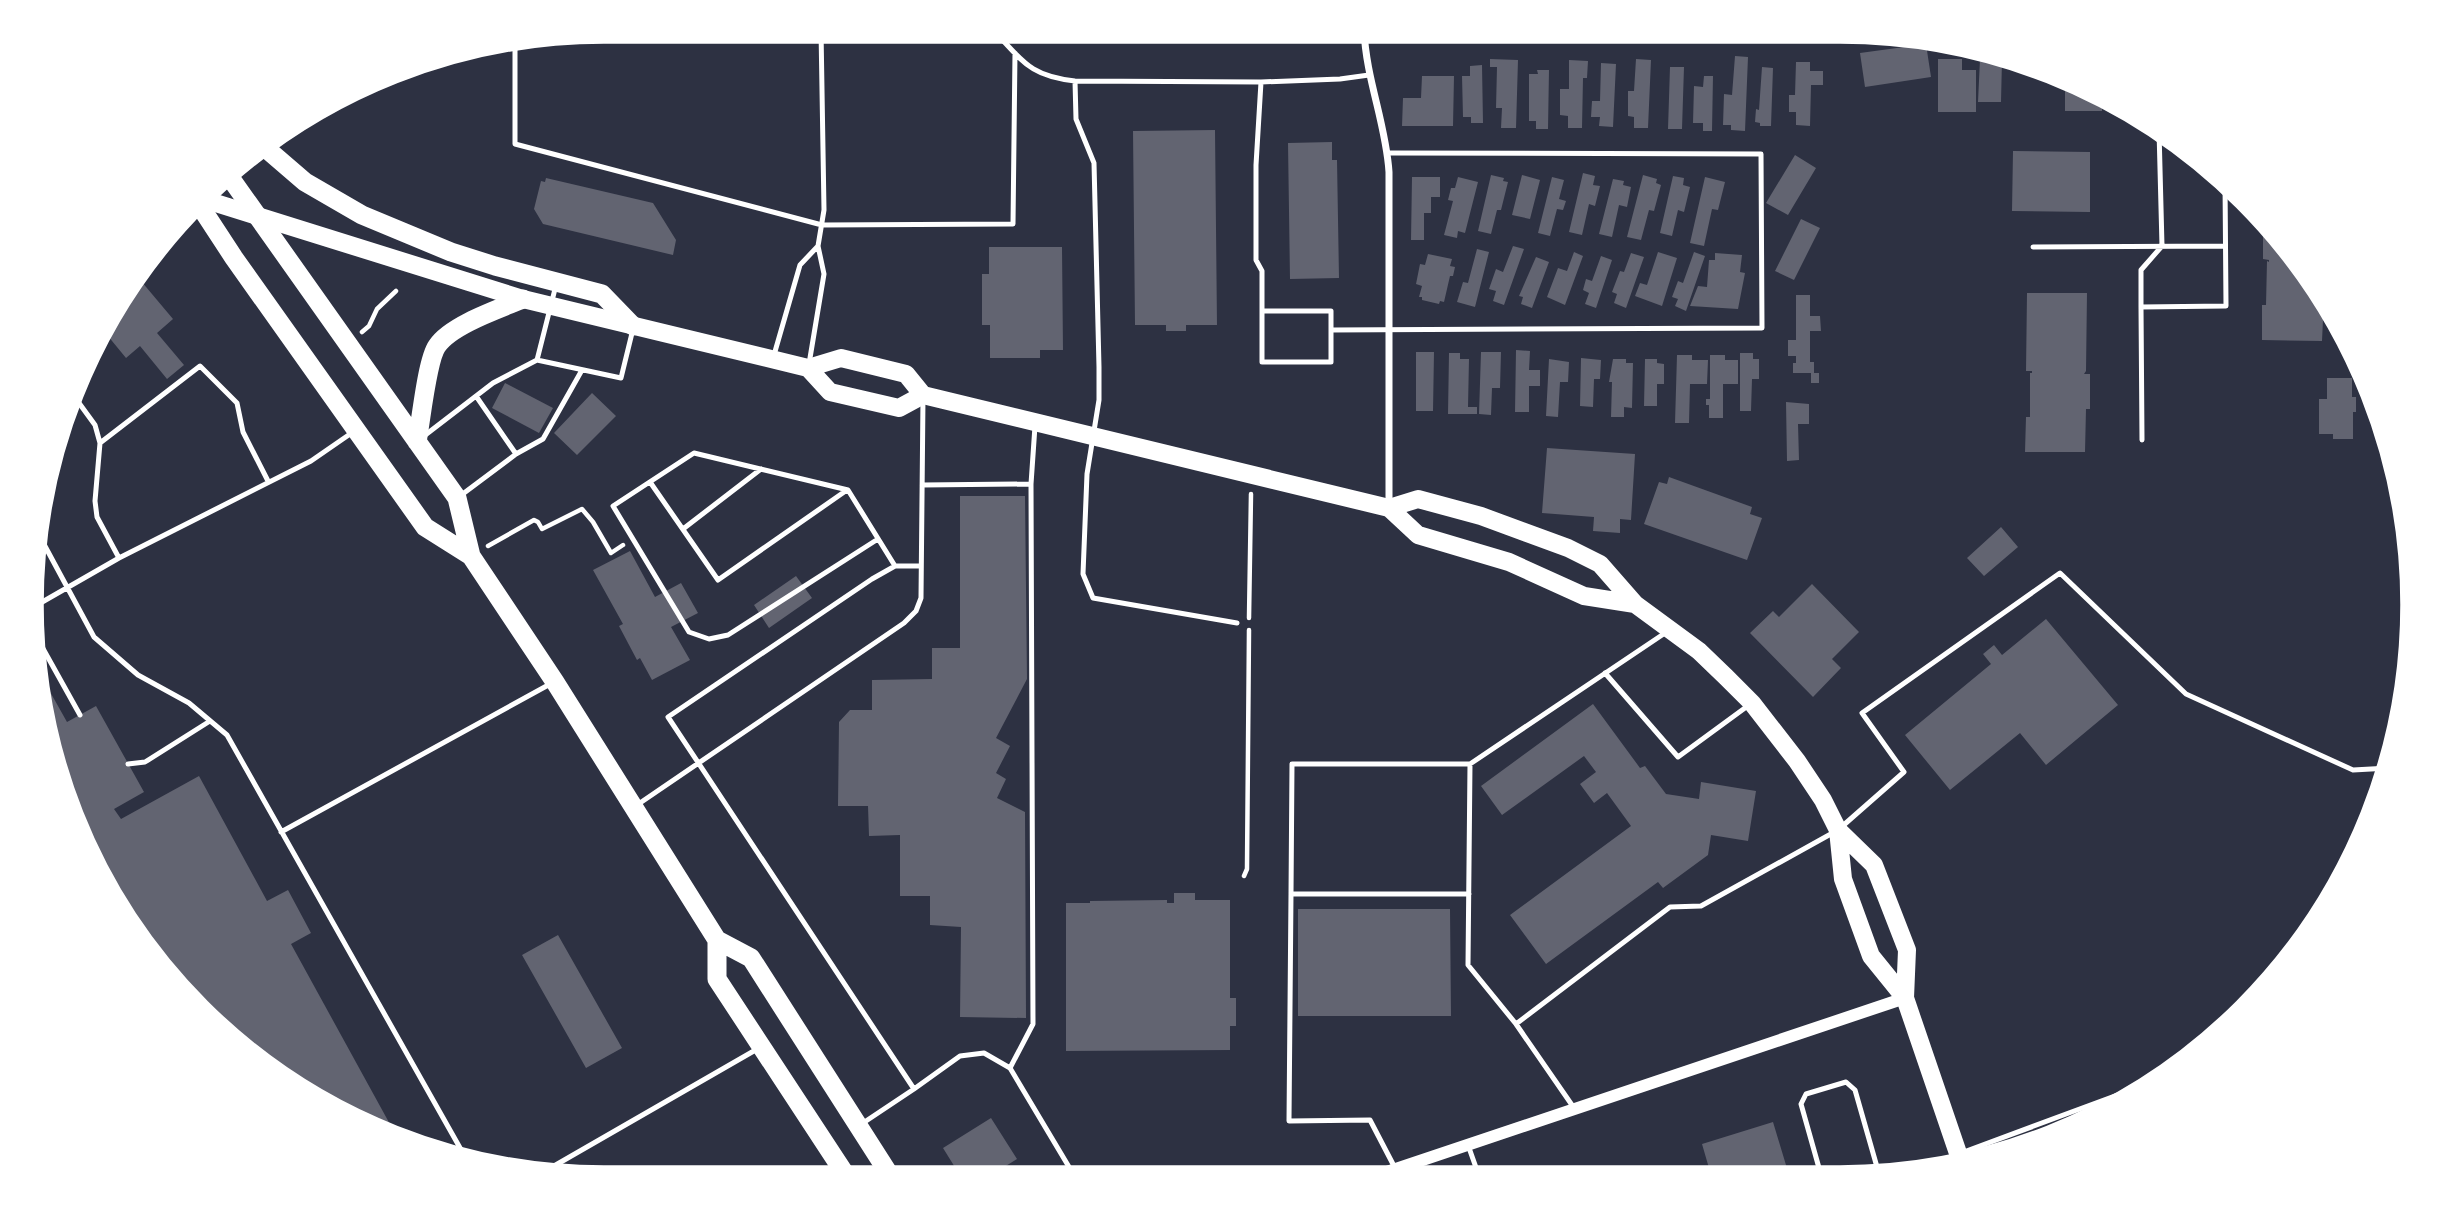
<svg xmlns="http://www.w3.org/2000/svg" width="2444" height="1209" font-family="Georgia,serif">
<rect width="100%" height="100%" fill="#2d3142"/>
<path fill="#626471" d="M 1926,44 L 1931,77 L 1865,87 L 1860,53 Z
M 1735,56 L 1748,57 L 1745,131 L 1731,130 L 1731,125 L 1723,125 L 1724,94 L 1732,95 Z
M 1490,59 L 1518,60 L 1516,128 L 1501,128 L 1502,108 L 1496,108 L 1497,67 L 1490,67 Z
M 1636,59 L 1651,60 L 1648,128 L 1634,128 L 1634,117 L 1628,116 L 1628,91 L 1634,91 Z
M 1938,59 L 1962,59 L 1962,70 L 1976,70 L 1976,112 L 1938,112 Z
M 1980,59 L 2002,60 L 2001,102 L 1978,102 Z
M 1569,60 L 1588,61 L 1587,78 L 1583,78 L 1582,128 L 1568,128 L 1568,116 L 1560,115 L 1560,89 L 1569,89 Z
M 1796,62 L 1810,62 L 1810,71 L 1823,71 L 1823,85 L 1811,85 L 1810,126 L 1796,125 L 1796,112 L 1789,112 L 1789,95 L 1795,95 Z
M 1601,63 L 1616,64 L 1613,127 L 1599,126 L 1600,117 L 1591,117 L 1592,101 L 1600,101 Z
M 1482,65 L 1483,123 L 1471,123 L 1471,117 L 1463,117 L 1462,76 L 1470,76 L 1470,66 Z
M 1670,67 L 1684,67 L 1682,129 L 1668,129 Z
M 1762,67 L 1773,68 L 1771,126 L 1760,126 L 1760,123 L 1755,122 L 1756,109 L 1759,110 Z
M 1537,70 L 1549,70 L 1548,129 L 1536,129 L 1536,121 L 1529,121 L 1529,74 L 1538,74 Z
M 1422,76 L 1454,76 L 1453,126 L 1402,126 L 1403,98 L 1421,98 Z
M 1704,76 L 1713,76 L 1712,131 L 1703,131 L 1703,123 L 1693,123 L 1694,86 L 1703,87 Z
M 2065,87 L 2089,87 L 2102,94 L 2102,111 L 2065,111 Z
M 1215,130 L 1217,325 L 1186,325 L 1186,331 L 1166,331 L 1166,325 L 1135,325 L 1133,131 Z
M 1332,142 L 1332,160 L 1337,160 L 1339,278 L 1290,279 L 1288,143 Z
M 2013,151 L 2090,152 L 2090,212 L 2012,211 Z
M 1795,155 L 1816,168 L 1788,215 L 1766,203 Z
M 1583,173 L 1595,176 L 1593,185 L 1600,186 L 1595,206 L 1589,204 L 1582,235 L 1569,232 Z
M 1491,175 L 1504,178 L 1503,181 L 1508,182 L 1501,210 L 1497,210 L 1491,234 L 1478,231 Z
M 1522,175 L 1540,180 L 1530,219 L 1512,215 Z
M 1643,175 L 1657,179 L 1656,183 L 1661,185 L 1654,211 L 1649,210 L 1641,240 L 1627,237 Z
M 1673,176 L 1684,178 L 1683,185 L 1690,187 L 1684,212 L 1678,210 L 1672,236 L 1660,233 Z
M 1412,177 L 1440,177 L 1440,197 L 1431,197 L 1431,213 L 1424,213 L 1424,240 L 1411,240 Z
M 1458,177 L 1478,182 L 1465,233 L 1458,231 L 1457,238 L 1444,235 L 1453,201 L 1448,200 L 1451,188 L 1455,188 Z
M 1552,177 L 1564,180 L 1559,199 L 1566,201 L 1563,210 L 1557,209 L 1550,236 L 1538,233 Z
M 1705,177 L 1725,182 L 1718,210 L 1712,209 L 1704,246 L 1690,243 Z
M 546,178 L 653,203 L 676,240 L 673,255 L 543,224 L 534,209 L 541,181 L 545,182 Z
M 1613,179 L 1624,181 L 1623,185 L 1631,187 L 1627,207 L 1619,205 L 1612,237 L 1599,234 Z
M 2263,218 L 2271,225 L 2324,298 L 2322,341 L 2262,340 L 2262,305 L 2266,305 L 2267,261 L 2269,262 L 2269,260 L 2263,259 Z
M 1801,219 L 1820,228 L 1794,280 L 1775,271 Z
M 1513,246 L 1524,249 L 1504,305 L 1493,301 L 1496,291 L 1489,289 L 1496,269 L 1503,272 Z
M 989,247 L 1062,247 L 1063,350 L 1040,350 L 1040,358 L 990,358 L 990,325 L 982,325 L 982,274 L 989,274 Z
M 1477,249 L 1489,252 L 1475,307 L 1457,302 L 1463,282 L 1468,283 Z
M 1574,252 L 1583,256 L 1565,305 L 1547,297 L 1558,268 L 1567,271 Z
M 1658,252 L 1677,258 L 1662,306 L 1635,296 L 1640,283 L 1647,285 Z
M 1694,252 L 1705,256 L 1686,311 L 1675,306 L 1678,299 L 1672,297 L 1678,281 L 1683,283 Z
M 1631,253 L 1644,257 L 1626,308 L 1614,303 L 1617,294 L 1612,292 L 1620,271 L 1624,272 Z
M 1715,253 L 1742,255 L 1740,272 L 1745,273 L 1738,309 L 1690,306 L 1698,286 L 1707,287 L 1709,260 L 1715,260 Z
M 1428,254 L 1452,259 L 1450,266 L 1455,267 L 1453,276 L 1450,276 L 1444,302 L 1440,301 L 1439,304 L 1422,300 L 1422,297 L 1419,297 L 1422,286 L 1416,284 L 1420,264 L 1425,265 Z
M 1601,256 L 1612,260 L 1596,308 L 1585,304 L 1589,293 L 1583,290 L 1586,279 L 1592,281 Z
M 1536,257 L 1549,262 L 1532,308 L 1521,304 L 1523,297 L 1519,296 Z
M 136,275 L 173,319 L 157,333 L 184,365 L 167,379 L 140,346 L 126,358 L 103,330 L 126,286 Z
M 2027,293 L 2087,293 L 2086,371 L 2084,374 L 2090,374 L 2090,409 L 2086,409 L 2085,452 L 2025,452 L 2026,417 L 2030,417 L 2030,373 L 2032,373 L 2032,371 L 2026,371 Z
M 1796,295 L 1810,295 L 1810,316 L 1820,316 L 1821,331 L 1810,331 L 1810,362 L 1814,362 L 1814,373 L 1819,373 L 1819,383 L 1811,383 L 1811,373 L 1793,373 L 1793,363 L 1796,363 L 1796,356 L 1788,356 L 1788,340 L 1796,340 Z
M 1516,350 L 1530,351 L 1529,370 L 1540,370 L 1540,386 L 1529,386 L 1529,412 L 1515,412 Z
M 1416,352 L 1434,352 L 1433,411 L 1416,411 Z
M 1481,352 L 1501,352 L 1500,388 L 1492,388 L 1491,415 L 1479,414 Z
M 1449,353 L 1460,353 L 1460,359 L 1469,359 L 1468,407 L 1477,407 L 1477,414 L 1448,414 Z
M 1740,353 L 1753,353 L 1753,359 L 1759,359 L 1759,379 L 1752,379 L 1751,411 L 1740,411 Z
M 1677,355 L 1692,355 L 1692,360 L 1708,360 L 1707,384 L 1690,384 L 1689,423 L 1675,423 Z
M 1710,355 L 1725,355 L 1725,360 L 1738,360 L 1738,384 L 1723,384 L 1723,418 L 1709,418 L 1709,405 L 1706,405 L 1706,399 L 1710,399 Z
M 1581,358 L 1601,360 L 1600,379 L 1594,379 L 1593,407 L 1580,406 Z
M 1549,359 L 1569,362 L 1568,382 L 1560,382 L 1558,417 L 1546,416 Z
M 1613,359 L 1626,359 L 1626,363 L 1633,363 L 1632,408 L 1624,407 L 1624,417 L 1611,417 L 1612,382 L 1609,382 Z
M 1645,359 L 1657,359 L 1657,363 L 1664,364 L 1664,384 L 1657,384 L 1657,406 L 1644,406 Z
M 2327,378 L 2352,378 L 2352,397 L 2356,397 L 2356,412 L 2353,412 L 2353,439 L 2333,439 L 2333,434 L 2319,434 L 2319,399 L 2327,399 Z
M 505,383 L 553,408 L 539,433 L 492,408 Z
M 592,393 L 616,416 L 577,455 L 554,433 Z
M 1786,402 L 1809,404 L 1809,424 L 1798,424 L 1799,460 L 1787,461 Z
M 1547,448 L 1635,454 L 1631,520 L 1620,519 L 1620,533 L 1593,531 L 1594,517 L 1542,513 Z
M 1669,477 L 1752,507 L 1750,514 L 1762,518 L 1747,560 L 1644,524 L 1659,482 L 1667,484 Z
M 960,496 L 1025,496 L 1027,679 L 996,738 L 1010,746 L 996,773 L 1006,779 L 997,798 L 1025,812 L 1026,1018 L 960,1017 L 961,927 L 930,925 L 930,896 L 900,896 L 900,835 L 869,836 L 868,806 L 838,806 L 839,722 L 850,710 L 872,710 L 872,680 L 932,679 L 932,648 L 960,648 Z
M 2001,527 L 2018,547 L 1984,576 L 1967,558 Z
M 630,551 L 655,597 L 681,583 L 698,613 L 671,627 L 690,660 L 652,680 L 640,658 L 637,660 L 619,626 L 623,624 L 593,570 Z
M 796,576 L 812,598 L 769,628 L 754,605 Z
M 1812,584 L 1859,632 L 1832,659 L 1841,668 L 1813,697 L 1750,633 L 1773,611 L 1779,617 Z
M 2046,619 L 2118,705 L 2046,765 L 2020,733 L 1950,790 L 1905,735 L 1991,664 L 1983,654 L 1994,645 L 2002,655 Z
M 35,665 L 67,722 L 96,706 L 144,792 L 114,809 L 121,819 L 199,776 L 267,901 L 288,890 L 311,933 L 291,944 L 397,1137 L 351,1120 L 198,1011 L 89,858 L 35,679 Z
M 1593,704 L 1640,768 L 1645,766 L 1666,794 L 1699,799 L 1701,782 L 1756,791 L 1748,841 L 1711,835 L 1708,855 L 1663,888 L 1658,882 L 1546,964 L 1510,915 L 1631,826 L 1607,793 L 1594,803 L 1580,784 L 1596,772 L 1584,756 L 1502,815 L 1481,786 Z
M 1174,893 L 1195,893 L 1195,900 L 1230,900 L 1230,998 L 1236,998 L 1236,1026 L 1230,1026 L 1230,1050 L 1066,1051 L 1066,903 L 1090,903 L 1090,901 L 1167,900 L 1167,903 L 1174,903 Z
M 1298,909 L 1450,909 L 1451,1016 L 1298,1016 Z
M 558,935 L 622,1048 L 586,1068 L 522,955 Z
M 991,1118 L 1017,1159 L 993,1174 L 995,1177 L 961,1177 L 943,1148 Z
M 1773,1122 L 1789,1175 L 1711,1175 L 1702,1144 Z"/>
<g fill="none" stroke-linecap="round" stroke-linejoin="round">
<path stroke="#fff" stroke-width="4.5" d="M 362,332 L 369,326 L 377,309 L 396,291
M 488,546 L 534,520 L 538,522 L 542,529 L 582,509 L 593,522 L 611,553 L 623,545
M 1249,618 L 1251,494
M 1244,876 L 1247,869 L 1249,630"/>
<path stroke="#fff" stroke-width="5" d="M 993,30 C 1023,61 1029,76 1075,81 L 1261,82 L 1340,79 L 1369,75
M 515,45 L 515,144 L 822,225 L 1013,224 L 1015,53
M 1075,81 L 1076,119 L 1094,163 L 1099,367 L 1099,400 L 1087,474 L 1083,574 L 1093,598 L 1237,623
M 1261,82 L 1256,165 L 1256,260 L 1262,271 L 1262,362 L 1331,362 L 1331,311 L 1262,311
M 2033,247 L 2225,246
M 556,285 L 537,360 L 621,378 L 633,329
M 2141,307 L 2141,270 L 2162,246 L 2159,130
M 1331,330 L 1762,328 L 1761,154 L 1388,153
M 774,355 L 800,265 L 818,246
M 809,364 L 824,274 L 818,246 L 824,210 L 821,30
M 71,392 L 95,425 L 100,443 L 95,501 L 97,517 L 119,558
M 424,436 L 493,383 L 537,360
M 2142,440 L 2141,307 L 2226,306 L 2225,182
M 100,443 L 200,366 L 237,403 L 243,432 L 268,481
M 516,454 L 543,439 L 582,370
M 650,482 L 718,580 L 847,490
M 922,485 L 1031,484
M 460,496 L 516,454 L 476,396
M 683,529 L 761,469
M 39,535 L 94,637 L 138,675 L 189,703 L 227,735 L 468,1162
M 878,539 L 728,635 L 709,639 L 689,632 L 613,506 L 694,453 L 848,490 L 895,566
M 37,605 L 119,558 L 311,461 L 353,432
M 36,636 L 80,715
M 1605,673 L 1678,757 L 1749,705
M 128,764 L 145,762 L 210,721
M 637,805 L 904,623 L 916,611 L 921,598 L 923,398
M 281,832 L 552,683
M 1291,894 L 1292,764 L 1470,764
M 1516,1024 L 1468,965 L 1470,764 L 1668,631
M 1010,1068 L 1033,1024 L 1031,484 L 1035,426
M 914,1089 L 960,1056 L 984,1053 L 1010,1068 L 1075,1177
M 1574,1108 L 1516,1024 L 1670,907 L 1701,906 L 1838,830 L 1904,772 L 1862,713 L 2060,573 L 2186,694 L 2353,770 L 2389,768
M 863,1123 L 914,1089 L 668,717 L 872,579 L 895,566 L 921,566
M 1468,1145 L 1479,1176
M 1961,1153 L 2150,1083
M 1395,1168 L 1370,1120 L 1289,1121 L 1291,894 L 1469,894
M 540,1174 L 759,1048
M 1821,1175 L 1801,1104 L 1806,1094 L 1846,1082 L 1855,1090 L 1879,1174"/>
<path stroke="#fff" stroke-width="7" d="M 1364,30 C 1366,79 1386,124 1389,172 L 1389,508"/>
<path stroke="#fff" stroke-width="12" d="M 1375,1176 L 1905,998"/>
<path stroke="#fff" stroke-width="18" d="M 206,200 L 523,299 L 808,368 L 841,358 L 906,374 L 923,395 L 1389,508 L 1418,535 L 1509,562 L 1584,596 L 1635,604
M 808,368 L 830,392 L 899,408 L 923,395
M 1389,508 L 1418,499 L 1481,516 L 1568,548 L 1600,564 L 1635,604 L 1699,651 L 1726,677 L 1752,703 L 1797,761 L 1823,800 L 1838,830 L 1874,865 L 1907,950 L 1905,998
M 1838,830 L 1843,879 L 1871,956 L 1905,998 L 1961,1162"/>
<path stroke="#fff" stroke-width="19" d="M 262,145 L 305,182 L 362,215 L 451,252 L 495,266 L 602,294 L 633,326
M 229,176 L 457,498 L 471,556 L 555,682 L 717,940 L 717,979 L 847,1177
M 200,206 L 234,258 L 425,527 L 471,556
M 417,442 C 421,421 427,360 437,346 C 451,325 499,309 523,299
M 717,940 L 751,958 L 891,1177"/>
</g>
<path d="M0 0H2444V1209H0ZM604 42H1840A562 562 0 0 1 2402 604V605A562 562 0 0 1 1840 1167H604A562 562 0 0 1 42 605V604A562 562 0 0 1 604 42Z" fill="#fff" fill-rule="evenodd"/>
<path fill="none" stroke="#fff" stroke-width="3.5" d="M604 42H1840A562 562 0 0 1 2402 604V605A562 562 0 0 1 1840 1167H604A562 562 0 0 1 42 605V604A562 562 0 0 1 604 42Z"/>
</svg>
